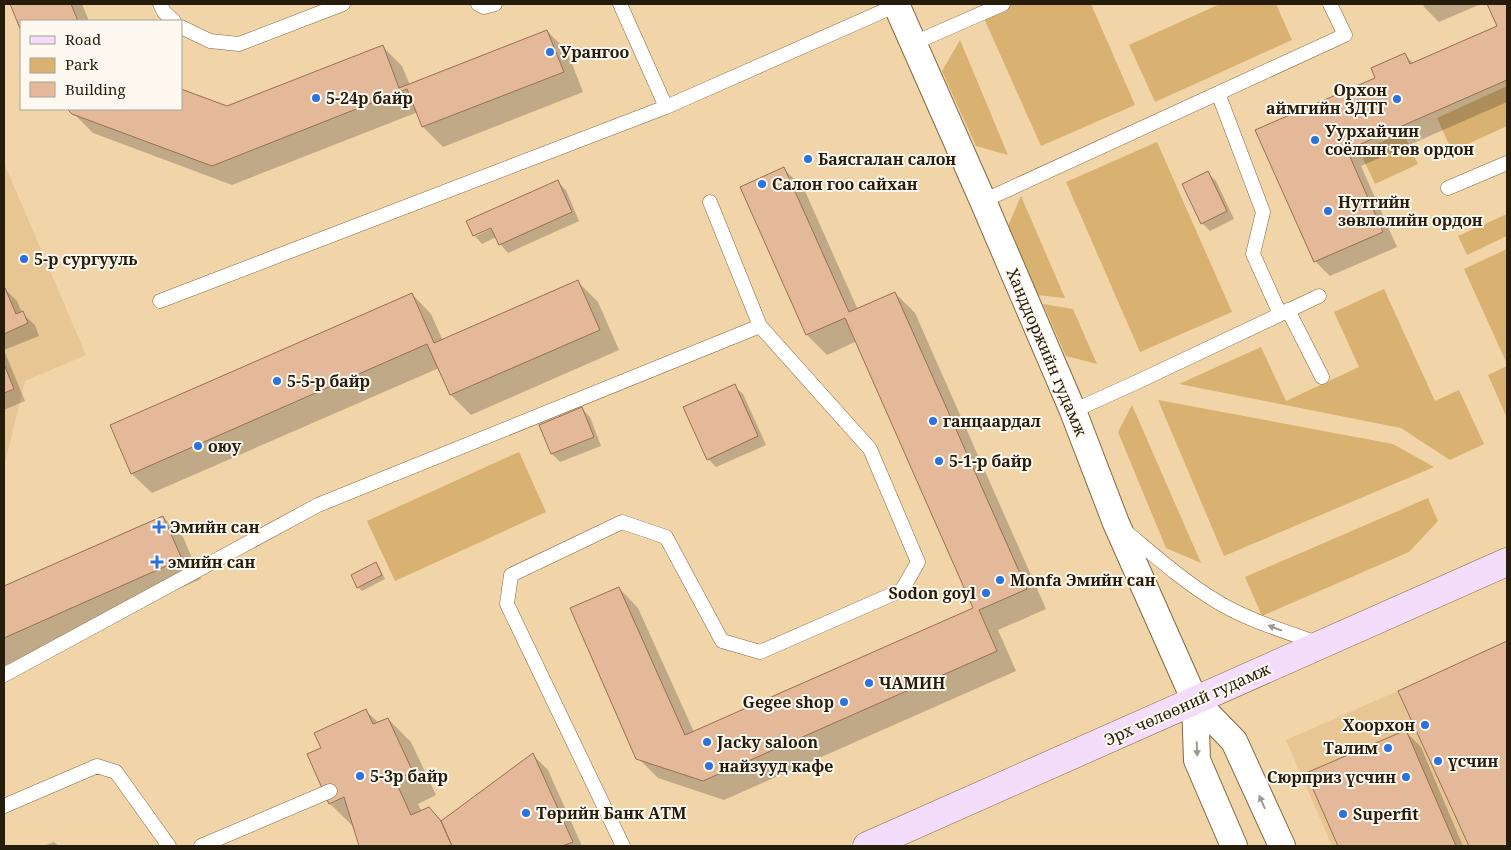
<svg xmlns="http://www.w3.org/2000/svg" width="1511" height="850" font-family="'Noto Serif',serif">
<rect width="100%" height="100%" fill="#f1d4a8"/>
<path fill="#e7c694" d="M 4,163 L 86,355 L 25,381 L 4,467 Z
M 1507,643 L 1507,846 L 1332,846 L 1286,740 Z"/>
<path fill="#d9b171" d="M 1011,4 L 1091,4 L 1135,105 L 1041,146 L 983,16 Z
M 1220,4 L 1276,4 L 1292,40 L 1155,102 L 1129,45 Z
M 960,40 L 1008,155 L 976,146 L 942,71 Z
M 1507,86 L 1507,126 L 1452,151 L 1437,118 Z
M 1403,132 L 1418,164 L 1375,184 L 1360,152 Z
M 1157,142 L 1232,312 L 1140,352 L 1066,182 Z
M 1021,196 L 1065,298 L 1037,295 L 1008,226 Z
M 1507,214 L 1507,236 L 1467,255 L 1458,236 Z
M 1507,249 L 1507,364 L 1464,269 Z
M 1384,289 L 1435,401 L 1459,390 L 1484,444 L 1450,460 L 1401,428 L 1179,384 L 1261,347 L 1286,401 L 1359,367 L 1334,312 Z
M 1043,304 L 1073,309 L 1097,364 L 1066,356 Z
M 1507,366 L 1507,418 L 1488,375 Z
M 1158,400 L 1393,444 L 1434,467 L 1224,556 Z
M 1132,405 L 1201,563 L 1166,548 L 1118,432 Z
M 519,452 L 546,512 L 395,581 L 367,521 Z
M 1428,498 L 1438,521 L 1409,552 L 1262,616 L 1245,577 Z"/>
<path fill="#0003" fill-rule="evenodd" d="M 11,4 L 82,4 L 89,21 L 21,21 L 21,28 Z
M 1423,4 L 1481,4 L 1439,22 L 1424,7 Z
M 1488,4 L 1507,4 L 1507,102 L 1361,166 L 1397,247 L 1330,276 L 1315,261 L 1257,131 L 1377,79 L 1405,55 L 1414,64 L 1498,27 Z
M 547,31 L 567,51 L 583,92 L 443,147 L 423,127 L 418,112 L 232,185 L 93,133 L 69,109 L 227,108 L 382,46 L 402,66 L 410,85 Z
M 784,169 L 804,189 L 858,310 L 895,293 L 915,313 L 1046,609 L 998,630 L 1016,671 L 724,800 L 658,778 L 638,758 L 619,588 L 638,608 L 694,732 L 975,608 L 857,341 L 827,355 L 807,335 L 741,187 Z
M 1208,173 L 1216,181 L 1234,219 L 1210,231 L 1202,223 Z
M 557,182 L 566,190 L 579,221 L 508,253 L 500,244 L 496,237 L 482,244 L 474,235 L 468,222 ZM 496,224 L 497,226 L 476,236 L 476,233 Z
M 578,282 L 598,302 L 619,350 L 471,415 L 451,395 L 439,368 L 152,493 L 132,474 L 111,426 L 412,294 L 431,314 L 443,341 Z
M 5,289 L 17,301 L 22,313 L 35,325 L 39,336 L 4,350 L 25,401 L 4,410 L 4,290 Z
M 734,386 L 743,394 L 766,445 L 716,467 L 708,459 Z
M 582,409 L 590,417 L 601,446 L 560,462 L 552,454 Z
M 163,517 L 183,537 L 201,579 L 4,666 L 4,587 Z
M 376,564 L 379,567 L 385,579 L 362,591 L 358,587 Z
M 1507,642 L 1507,846 L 1471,846 L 1399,692 Z
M 366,711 L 379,723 L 388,719 L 411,742 L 436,795 L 418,804 L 422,812 L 429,808 L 442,821 L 533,755 L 548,770 L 582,846 L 360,846 L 354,827 L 330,804 L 308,755 L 323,749 Z
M 1406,732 L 1421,747 L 1463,846 L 1339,846 L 1308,773 Z
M 54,842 L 59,846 L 43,846 Z"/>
<path fill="#e3b999" stroke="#977052" d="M 10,4 L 71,4 L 78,21 L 21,21 L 21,31 Z
M 1487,4 L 1507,4 L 1507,80 L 1347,150 L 1383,232 L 1314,262 L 1255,130 L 1375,78 L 1371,68 L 1405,53 L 1410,64 L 1497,26 Z
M 547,30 L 564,72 L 422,127 L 407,89 L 212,166 L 72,114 L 67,109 L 181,109 L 181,89 L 227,106 L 383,45 L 399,88 Z
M 784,167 L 849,312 L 895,292 L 1027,589 L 979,610 L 997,651 L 703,781 L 636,759 L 570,608 L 619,587 L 685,735 L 973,608 L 845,318 L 806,335 L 740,187 Z
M 1208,171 L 1227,211 L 1201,224 L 1182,184 Z
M 558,180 L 572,212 L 499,245 L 491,228 L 473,236 L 466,221 Z
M 578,280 L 600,330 L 450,395 L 427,344 L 131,474 L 110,425 L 412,293 L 434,343 Z
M 4,288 L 5,288 L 16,314 L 23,311 L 28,323 L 4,334 Z
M 4,364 L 14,389 L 4,393 Z
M 735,384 L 758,436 L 707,460 L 683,407 Z
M 582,407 L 594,437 L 551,454 L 539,425 Z
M 163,516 L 182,559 L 4,638 L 4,586 Z
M 376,562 L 382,575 L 357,588 L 351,575 Z
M 1507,641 L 1507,846 L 1469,846 L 1398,691 Z
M 366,709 L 373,724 L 388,718 L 413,772 L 395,780 L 411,815 L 429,807 L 441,821 L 452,846 L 359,846 L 344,797 L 329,804 L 307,754 L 321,748 L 314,733 Z
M 1406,730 L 1456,846 L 1338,846 L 1306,773 Z
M 533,753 L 573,842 L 562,846 L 452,846 L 441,821 Z"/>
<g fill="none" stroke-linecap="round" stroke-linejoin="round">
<defs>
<path id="lane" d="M 160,4 L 164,12 L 174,21
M 478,4 L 484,7 L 495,4
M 620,4 L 666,107
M 181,27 L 210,41 L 239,44 L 343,4
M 914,43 L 1003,4
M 1218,93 L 1263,212 L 1253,254 L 1280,314
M 1448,188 L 1507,163
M 983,201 L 1345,35 L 1330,4
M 160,301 L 666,107 L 897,5
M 1288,310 L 1322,377
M 1073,411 L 1137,382 L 1319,296
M 1125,531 C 1154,555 1183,581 1216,601 C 1247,620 1284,631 1318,643
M 4,675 L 318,505 L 760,326
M 4,806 L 97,766 L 116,772 L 169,846
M 201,846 L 330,791
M 623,846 L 507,604 L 511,575 L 622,522 L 666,537 L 722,641 L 760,652 L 902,590 L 918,562 L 870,449 L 760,326 L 710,202"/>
<path id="street" d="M 896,4 L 983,201 L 1073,411 L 1116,523 L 1195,701 L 1234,741 L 1282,846
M 1195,701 L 1197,760 L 1234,846"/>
<path id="secondary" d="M 867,846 L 1507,562"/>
</defs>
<use href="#lane" stroke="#846a41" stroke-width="15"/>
<use href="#street" stroke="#846a41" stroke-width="28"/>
<use href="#secondary" stroke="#846a41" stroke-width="29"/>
<use href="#lane" stroke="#fff" stroke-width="14"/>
<use href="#street" stroke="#fff" stroke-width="26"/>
<use href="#secondary" stroke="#f4ddfa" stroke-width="28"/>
</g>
<defs><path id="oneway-solid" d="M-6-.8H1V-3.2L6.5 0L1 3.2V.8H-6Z" transform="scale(1.25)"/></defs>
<g fill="#9d9991">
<use href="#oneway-solid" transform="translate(1275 628) rotate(-159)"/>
<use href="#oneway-solid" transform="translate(1197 749) rotate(88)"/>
<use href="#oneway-solid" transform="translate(1262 802) rotate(-114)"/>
</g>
<g fill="#2873de" stroke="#fef9f0" stroke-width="2">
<circle cx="550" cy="52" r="5"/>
<circle cx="316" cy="98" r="5"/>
<circle cx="1397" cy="99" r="5"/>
<circle cx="1315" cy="140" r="5"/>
<circle cx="808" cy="159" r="5"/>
<circle cx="762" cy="184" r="5"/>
<circle cx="1328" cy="211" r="5"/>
<circle cx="24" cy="259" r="5"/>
<circle cx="277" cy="381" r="5"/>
<circle cx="933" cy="421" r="5"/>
<circle cx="198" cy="446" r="5"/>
<circle cx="939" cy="461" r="5"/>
<path d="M156.5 519.5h5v5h5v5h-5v5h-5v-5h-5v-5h5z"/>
<path d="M154.5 554.5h5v5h5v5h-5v5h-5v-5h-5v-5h5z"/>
<circle cx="1000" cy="580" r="5"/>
<circle cx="986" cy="593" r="5"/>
<circle cx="869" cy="683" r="5"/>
<circle cx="844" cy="702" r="5"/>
<circle cx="1425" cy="725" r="5"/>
<circle cx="707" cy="742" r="5"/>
<circle cx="1388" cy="748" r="5"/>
<circle cx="1438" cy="761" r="5"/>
<circle cx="709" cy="766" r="5"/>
<circle cx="360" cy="776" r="5"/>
<circle cx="1406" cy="777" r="5"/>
<circle cx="526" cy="813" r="5"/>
<circle cx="1343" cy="814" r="5"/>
</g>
<g text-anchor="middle" stroke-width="4" stroke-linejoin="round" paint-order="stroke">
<g font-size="16" font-weight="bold" fill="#261c0b" stroke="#fef9f0" text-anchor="start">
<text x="560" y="58">Урангоо</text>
<text x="1387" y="96" text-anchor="end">Орхон<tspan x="1387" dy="18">аймгийн ЗДТГ</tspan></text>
<text x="326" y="104">5-24р байр</text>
<text x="1325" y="137">Уурхайчин<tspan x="1325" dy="18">соёлын төв ордон</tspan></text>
<text x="818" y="165">Баясгалан салон</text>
<text x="772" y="190">Салон гоо сайхан</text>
<text x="1338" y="208">Нутгийн<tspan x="1338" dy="18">зөвлөлийн ордон</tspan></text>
<text x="34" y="265">5-р сургууль</text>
<text x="287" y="387">5-5-р байр</text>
<text x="943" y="427">ганцаардал</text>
<text x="208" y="452">оюу</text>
<text x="949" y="467">5-1-р байр</text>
<text x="170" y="533">Эмийн сан</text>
<text x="168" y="568">эмийн сан</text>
<text x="1010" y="586">Monfa Эмийн сан</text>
<text x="976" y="599" text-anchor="end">Sodon goyl</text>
<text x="879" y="689">ЧАМИН</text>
<text x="834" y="708" text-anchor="end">Gegee shop</text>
<text x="1415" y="731" text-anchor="end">Хоорхон</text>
<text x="717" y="748">Jacky saloon</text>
<text x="1378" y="754" text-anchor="end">Талим</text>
<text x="1448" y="767">үсчин</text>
<text x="719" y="772">найзууд кафе</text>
<text x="370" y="782">5-3р байр</text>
<text x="1396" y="783" text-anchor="end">Сюрприз үсчин</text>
<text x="536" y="819">Төрийн Банк АТМ</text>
<text x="1353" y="820">Superfit</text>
</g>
<g font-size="16" fill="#261c0b" stroke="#fef9f0">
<text transform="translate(1047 352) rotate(67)" y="6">Ханддоржийн гудамж</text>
<text transform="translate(1187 704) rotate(-24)" y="6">Эрх чөлөөний гудамж</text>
</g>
</g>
<rect width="1511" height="850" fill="none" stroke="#261c0b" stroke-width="10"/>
<rect x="20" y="20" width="162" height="90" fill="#fef9f0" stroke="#a8a194"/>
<rect x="30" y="36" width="25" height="8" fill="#f4ddfa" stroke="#a8a194"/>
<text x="65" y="45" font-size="15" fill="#261c0b">Road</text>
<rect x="30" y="58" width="25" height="15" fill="#d9b171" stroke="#a8a194"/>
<text x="65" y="70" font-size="15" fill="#261c0b">Park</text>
<rect x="30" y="82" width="25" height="15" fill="#e3b999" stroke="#a8a194"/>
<text x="65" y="95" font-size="15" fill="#261c0b">Building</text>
</svg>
